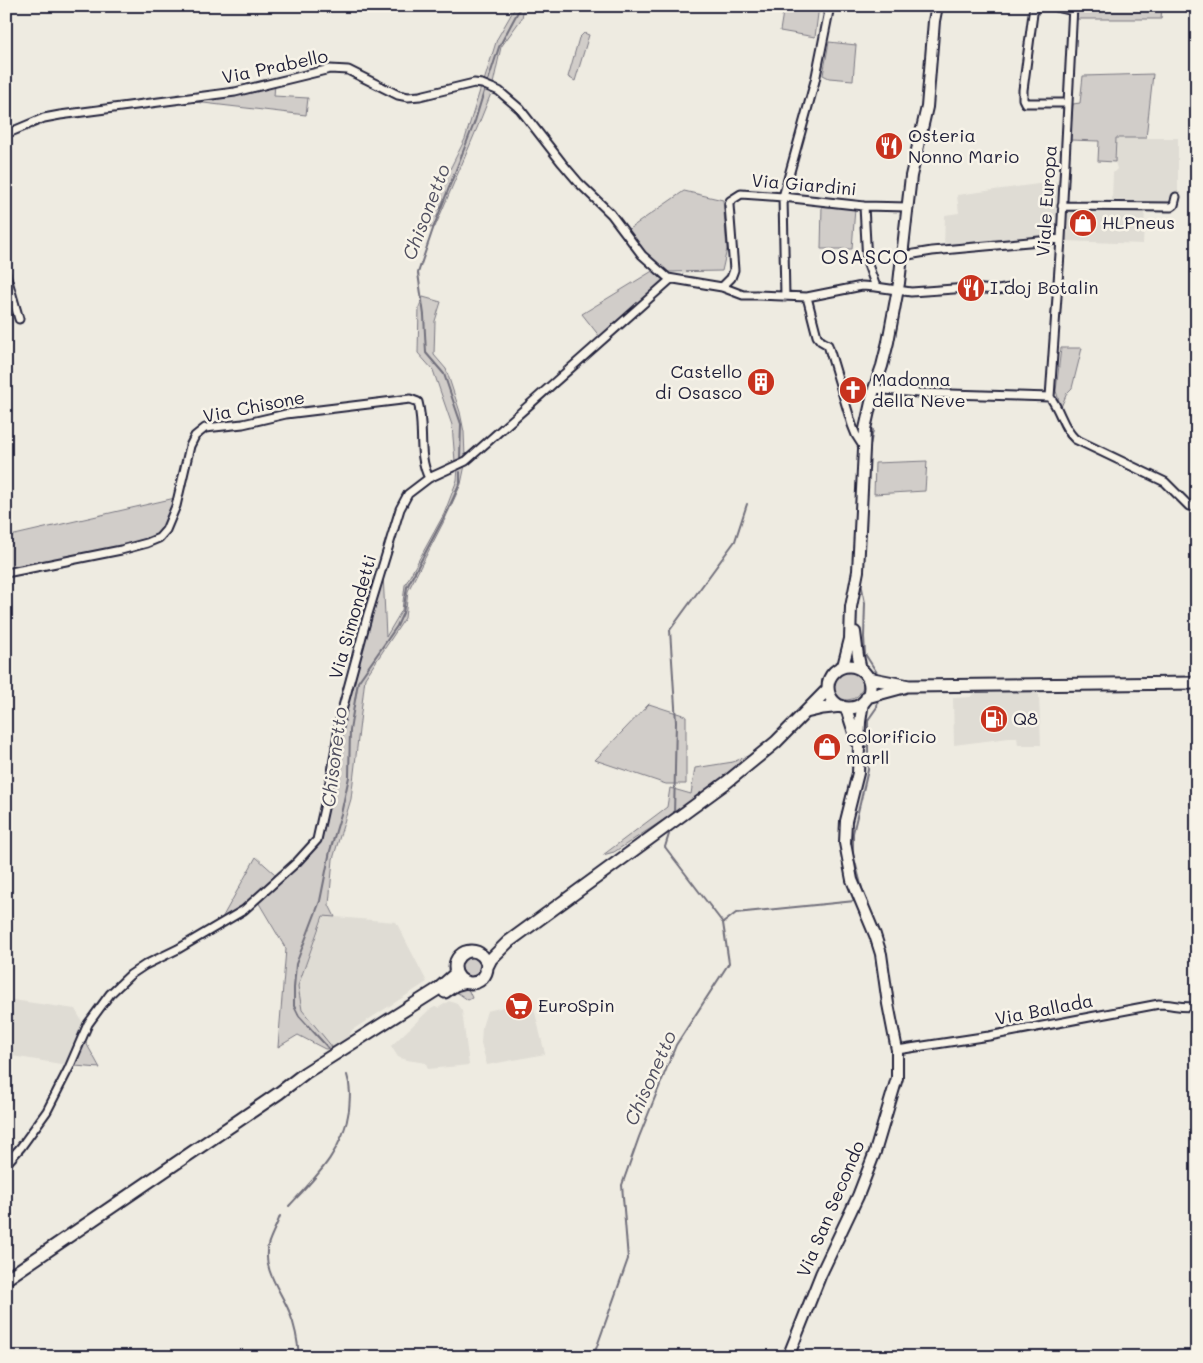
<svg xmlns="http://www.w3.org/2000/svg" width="1203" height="1363" font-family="Mali,sans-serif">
<rect width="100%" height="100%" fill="#eeebe1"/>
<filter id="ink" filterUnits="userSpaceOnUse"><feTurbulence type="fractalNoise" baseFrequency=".02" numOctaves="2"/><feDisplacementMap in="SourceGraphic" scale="10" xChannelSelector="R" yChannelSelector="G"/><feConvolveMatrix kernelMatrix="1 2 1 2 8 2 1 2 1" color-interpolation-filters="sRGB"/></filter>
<g filter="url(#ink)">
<path fill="#dfdcd4" d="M 1116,138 L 1178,138 L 1178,197 L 1169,198 L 1168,203 L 1112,200 L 1113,173 L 1117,169 L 1115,162 Z
M 1061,181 L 1057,237 L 944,247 L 945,215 L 959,213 L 957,195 Z
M 1065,209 L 1145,210 L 1143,244 L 1065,241 Z
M 981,689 L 1034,689 L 1039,695 L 1041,745 L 1018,745 L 1017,737 L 954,745 L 953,698 L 970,697 Z
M 324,916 L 396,922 L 427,982 L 352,1030 L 348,1039 L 333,1048 L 302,1010 L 298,986 Z
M 6,999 L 75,1009 L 83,1023 L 67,1065 L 6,1055 Z
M 532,1000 L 545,1054 L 487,1065 L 481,1043 L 482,1027 L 487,1011 Z
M 449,1001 L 457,1004 L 462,1011 L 469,1065 L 428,1069 L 426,1063 L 407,1060 L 398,1057 L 391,1046 L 429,1010 L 435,1007 L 438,1008 Z"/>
<path fill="#d1cdc9" stroke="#7a7882" d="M 516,6 L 524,6 L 522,18 L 501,47 L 493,84 L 484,81 L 497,39 Z
M 784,6 L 819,6 L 815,37 L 780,31 Z
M 1077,6 L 1162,6 L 1161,19 L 1076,19 Z
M 584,33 L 589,35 L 575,81 L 568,77 L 579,38 Z
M 829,42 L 856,45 L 853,80 L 829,78 L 823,75 Z
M 1153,74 L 1146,138 L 1116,138 L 1115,162 L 1098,161 L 1099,141 L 1070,140 L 1073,104 L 1080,103 L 1083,76 Z
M 275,84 L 274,96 L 308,98 L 306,115 L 186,101 Z
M 481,87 L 492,91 C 474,137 454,182 435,227 L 430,228 L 431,207 L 465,139 Z
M 684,191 L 723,200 L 727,249 L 722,271 L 666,272 L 643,253 L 626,231 Z
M 822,205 L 855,208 L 852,249 L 821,249 Z
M 654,270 L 663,279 L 662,283 L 600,337 L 582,314 Z
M 423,297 L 441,302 L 435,321 L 434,355 L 446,369 L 460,412 L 464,432 L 465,457 L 455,461 L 452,425 L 433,370 L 418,353 L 419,307 Z
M 1061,348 L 1082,348 L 1072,388 L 1067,393 L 1061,407 L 1056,391 Z
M 927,461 L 925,491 L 874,494 L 875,463 Z
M 465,465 L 461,484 L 445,519 L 408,591 L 405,618 L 365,678 L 351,799 L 333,859 L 329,905 L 335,917 L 323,916 L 298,986 L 302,1010 L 333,1048 L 325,1049 L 298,1035 L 278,1047 L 286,949 L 257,900 L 316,847 L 331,793 L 344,713 L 383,573 L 386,637 L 402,610 L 405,585 L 444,514 L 457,480 L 458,468 Z
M 175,498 C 169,519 168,530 148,542 L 6,571 L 6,537 Z
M831 684a16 16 0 1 1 32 0a16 16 0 1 1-32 0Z
M 649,704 L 686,716 L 686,784 L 666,784 L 595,760 Z
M 755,753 C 711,790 662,821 614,852 L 603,855 L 667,807 L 670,788 L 691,794 L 695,768 L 733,762 Z
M 256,857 L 275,874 L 275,879 L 241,909 L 222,918 Z
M461 967a10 10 0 1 1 20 0a10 10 0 1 1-20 0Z
M 464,986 L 469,991 L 472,998 L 468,1000 L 458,993 L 451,992 Z
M 85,1041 L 100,1068 L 75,1066 Z"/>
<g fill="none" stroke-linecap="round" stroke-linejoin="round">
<path stroke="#716f7b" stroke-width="2" d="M 487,84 L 499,47 L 521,6
M 868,456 L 873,430
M 460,459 L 461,424 L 444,374 L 426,353 L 424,315 L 418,273 L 434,226 L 475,121 L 485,88
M 861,583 L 865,603 L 864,637 L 865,654 L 879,676
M 674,815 L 676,722 L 670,630 L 735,541 L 747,504
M 864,896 L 853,854 L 853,833 L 868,770 L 868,720 L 877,707 L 878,699
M 723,923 L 736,913 L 855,901
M 332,1052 L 299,1016 L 294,1006 L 294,988 L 296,964 L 320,901 L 330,851 L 341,814 L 349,777 L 350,730 L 358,682 L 397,626 L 403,613 L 407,587 L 448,510 L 460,483 L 460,472
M 289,1206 C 315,1178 344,1150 349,1110 C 350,1098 351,1087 347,1075
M 280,1216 C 277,1225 271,1235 268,1245 C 262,1269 280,1290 289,1311 C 295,1326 298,1341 299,1357
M 586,1357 L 596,1349 L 628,1259 L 622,1185 L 639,1137 L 676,1045 L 729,963 L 723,923 L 665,847 L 670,831"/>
<defs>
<path id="street" d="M 1034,6 L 1023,90 L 1023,99 L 1025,103 L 1068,103
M 1052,6 L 1073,11
M 6,134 L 44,118 L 60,115 L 235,92 L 330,69 L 348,70 L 398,95 L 408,97 L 420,96 L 474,83 L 482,84 L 499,91 L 520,109 L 562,163 L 579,183 L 611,214 L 642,255 L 668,278 L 722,287 L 743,295 L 756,295
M 864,206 L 867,262 L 876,287 L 911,292 L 968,288 L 998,290 L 1010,288
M 1062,206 L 1171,207 L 1174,205 L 1176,197
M 902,256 L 932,251 L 1061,239
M 6,274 L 19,319
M 722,287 L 731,278 L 734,270 L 729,205 L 730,201 L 741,194 L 783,197 L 864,206 L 908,207
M 757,295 L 807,297 L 862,286 L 876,287
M 785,297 L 783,197 L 815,81 L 830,6
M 807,297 L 817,336 L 821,341 L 828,345 L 852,425 L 856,435 L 863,446
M 874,389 L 918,393 L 1050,397 C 1061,411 1062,427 1075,439 L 1165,482 L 1189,506 L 1197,507
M 1050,397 L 1061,239 L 1073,6
M 6,573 L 121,550 L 147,543 L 159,538 L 166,530 L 176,506 L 190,446 L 195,436 L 205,428 L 243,424 L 286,414 L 410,399 L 418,402 C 425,427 417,455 429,478
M 897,1050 L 989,1036 L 1159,1004 C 1172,1004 1184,1009 1197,1006
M 6,1164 L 21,1147 L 47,1111 L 69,1068 L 88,1024 L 110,994 L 130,975 L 145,965 L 178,949 L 244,910 L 297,862 L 317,840 L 332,772 L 341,714 L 368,614 L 400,509 L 408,494 L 429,478 L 466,461 L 671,279"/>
<path id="secondary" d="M 855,632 L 858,656 L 861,670
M 843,666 L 850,639 L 851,607 L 858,571 L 865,429 L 874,389 L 882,366 L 888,342 L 899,283 L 911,176 L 927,107 L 934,21 L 937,6
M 846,708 L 857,742
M 788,1357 L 821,1274 L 858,1196 L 875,1152 L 897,1078 L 897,1050 L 888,1004 L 881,954 L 875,935 L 852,880 L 845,843 L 846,821 L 858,773 L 860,722 L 863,702"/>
<path id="primary" d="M828 687a21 21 0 1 1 42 0a21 21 0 1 1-42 0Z
M 868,678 L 909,686 L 1197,683
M 867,697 L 904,687
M 806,712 L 823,708 L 841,706
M455 967a16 16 0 1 1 32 0a16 16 0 1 1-32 0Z
M 486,969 L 491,959 L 508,942 L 727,782 L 776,742 L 828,689
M 445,992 L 455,985 L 466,982
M 6,1279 L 279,1093 L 305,1073 L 438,989 L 456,973"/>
</defs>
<use href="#street" stroke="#22223b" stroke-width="11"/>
<use href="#secondary" stroke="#22223b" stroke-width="14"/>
<use href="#primary" stroke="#22223b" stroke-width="15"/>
<use href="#street" stroke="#f7f3e8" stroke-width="7"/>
<use href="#secondary" stroke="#f7f3e8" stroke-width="10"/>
<use href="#primary" stroke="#f7f3e8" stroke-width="11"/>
</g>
</g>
<defs>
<symbol id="restaurant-disc" viewBox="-11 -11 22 22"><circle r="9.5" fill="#c8321e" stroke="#f7f3e8"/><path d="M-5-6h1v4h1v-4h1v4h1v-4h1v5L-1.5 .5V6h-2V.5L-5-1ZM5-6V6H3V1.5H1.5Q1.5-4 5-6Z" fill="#fff"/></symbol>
<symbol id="shop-disc" viewBox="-11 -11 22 22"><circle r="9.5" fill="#c8321e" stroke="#f7f3e8"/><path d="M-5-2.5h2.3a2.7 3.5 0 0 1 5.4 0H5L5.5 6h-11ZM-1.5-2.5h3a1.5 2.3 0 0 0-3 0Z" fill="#fff"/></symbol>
<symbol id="building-disc" viewBox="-11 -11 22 22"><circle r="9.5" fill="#c8321e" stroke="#f7f3e8"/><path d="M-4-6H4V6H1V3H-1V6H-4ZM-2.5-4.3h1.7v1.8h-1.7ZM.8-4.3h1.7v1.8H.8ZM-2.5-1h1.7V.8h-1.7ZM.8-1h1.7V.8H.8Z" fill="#fff"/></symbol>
<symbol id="church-disc" viewBox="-11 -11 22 22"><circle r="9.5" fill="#c8321e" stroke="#f7f3e8"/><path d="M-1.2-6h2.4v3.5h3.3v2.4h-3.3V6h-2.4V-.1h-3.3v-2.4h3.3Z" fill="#fff"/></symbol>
<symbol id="fuel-disc" viewBox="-11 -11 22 22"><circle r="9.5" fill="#c8321e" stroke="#f7f3e8"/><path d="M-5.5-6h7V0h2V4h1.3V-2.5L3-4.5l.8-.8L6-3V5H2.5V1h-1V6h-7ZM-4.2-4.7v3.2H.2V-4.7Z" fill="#fff"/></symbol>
<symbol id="supermarket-disc" viewBox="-11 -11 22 22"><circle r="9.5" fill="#c8321e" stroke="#f7f3e8"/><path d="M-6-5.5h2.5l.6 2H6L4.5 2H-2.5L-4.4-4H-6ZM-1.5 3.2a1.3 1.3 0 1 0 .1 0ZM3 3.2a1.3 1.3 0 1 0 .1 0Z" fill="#fff"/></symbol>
</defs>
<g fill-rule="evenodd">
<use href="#restaurant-disc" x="873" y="130" width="32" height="32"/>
<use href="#shop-disc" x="1067" y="207" width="32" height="32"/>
<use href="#restaurant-disc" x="955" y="272" width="32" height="32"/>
<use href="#building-disc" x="745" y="366" width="32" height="32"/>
<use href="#church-disc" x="837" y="374" width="32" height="32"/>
<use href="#fuel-disc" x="978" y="703" width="32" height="32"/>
<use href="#shop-disc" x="811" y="731" width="32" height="32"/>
<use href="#supermarket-disc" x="503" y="990" width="32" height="32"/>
</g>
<g text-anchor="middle" stroke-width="5" stroke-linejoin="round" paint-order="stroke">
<g font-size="18" fill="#22223b" stroke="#f7f3e8">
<text transform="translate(275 67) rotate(-12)" y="6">Via Prabello</text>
<text transform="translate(804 185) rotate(5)" y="6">Via Giardini</text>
<text transform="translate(1047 201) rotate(-86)" y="6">Viale Europa</text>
<text transform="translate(254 407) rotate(-11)" y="6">Via Chisone</text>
<text transform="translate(353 617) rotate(-74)" y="6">Via Simondetti</text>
<text transform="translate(1044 1010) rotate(-11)" y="6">Via Ballada</text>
<text transform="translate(831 1209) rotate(-67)" y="6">Via San Secondo</text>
</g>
<g font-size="18" fill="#22223b" stroke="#f7f3e8" text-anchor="start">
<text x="908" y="142">Osteria<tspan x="908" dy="21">Nonno Mario</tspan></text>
<text x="1102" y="229">HLPneus</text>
<text x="990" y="294">I doj Botalin</text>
<text x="742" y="378" text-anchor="end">Castello<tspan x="742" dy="21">di Osasco</tspan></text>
<text x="872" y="386">Madonna<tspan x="872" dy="21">della Neve</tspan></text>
<text x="1013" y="725">Q8</text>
<text x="846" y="743">colorificio<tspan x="846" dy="21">marll</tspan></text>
<text x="538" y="1012">EuroSpin</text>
</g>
<g font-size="19" font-style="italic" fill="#504f60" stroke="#f7f3e8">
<text transform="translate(426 212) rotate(-69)" y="7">Chisonetto</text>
<text transform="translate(334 757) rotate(-83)" y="7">Chisonetto</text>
<text transform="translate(650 1078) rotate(-66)" y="7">Chisonetto</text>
</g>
<g font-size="20" letter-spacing="1" fill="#22223b" stroke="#f7f3e8">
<text x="865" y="264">OSASCO</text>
</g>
</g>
<rect width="1203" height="1363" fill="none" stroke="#f7f3e8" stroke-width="25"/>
<rect x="12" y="12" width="1178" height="1338" fill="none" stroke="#22223b" stroke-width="2" filter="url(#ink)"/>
</svg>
